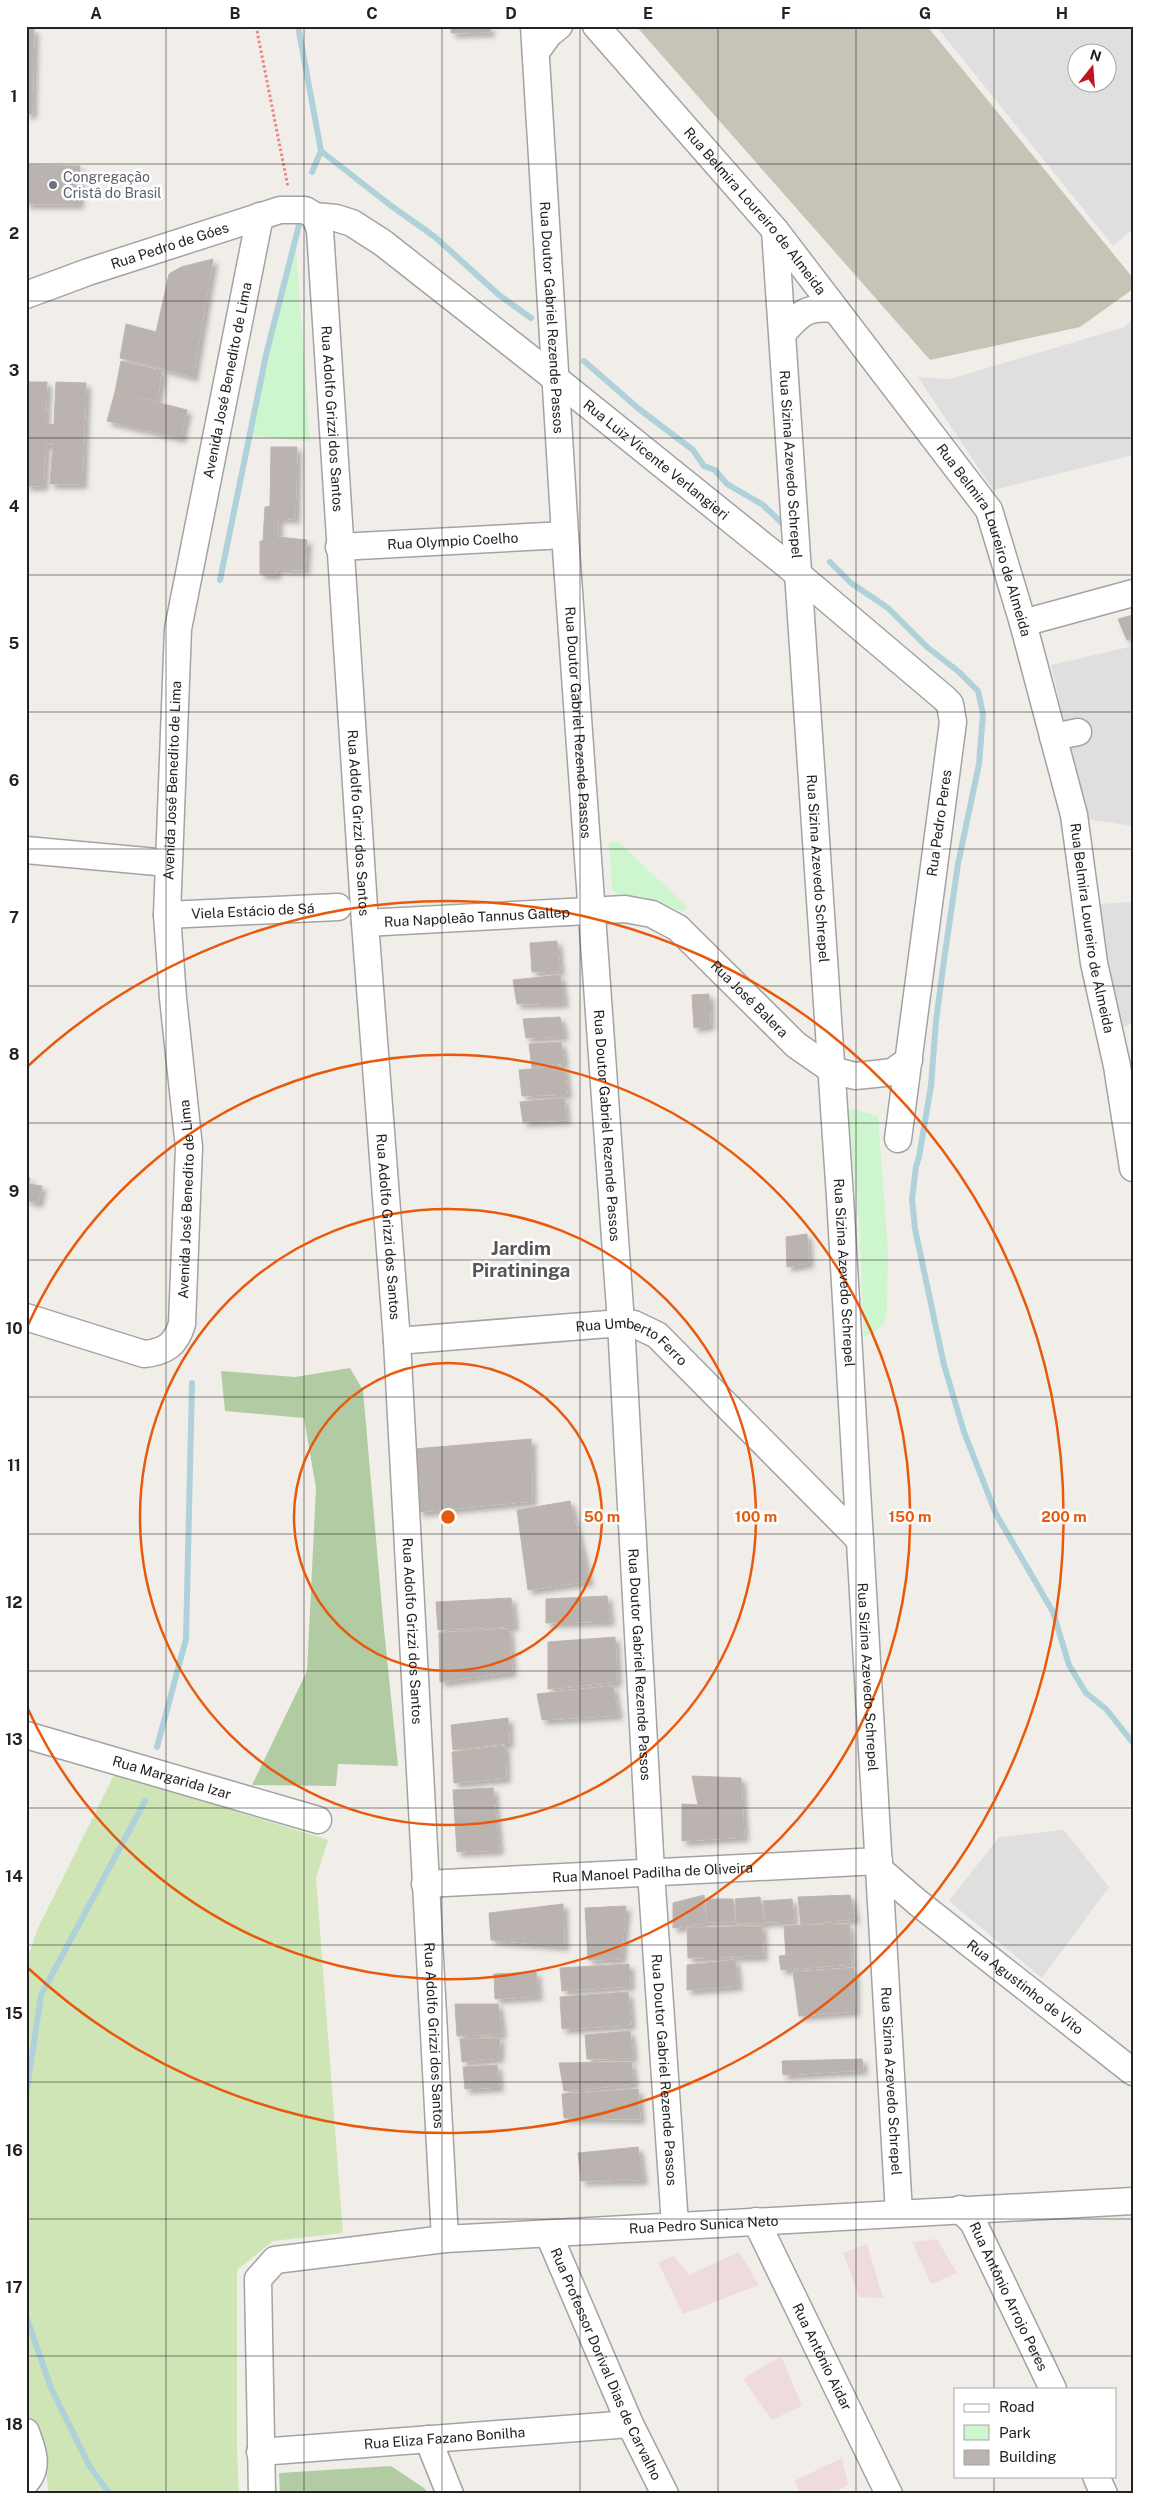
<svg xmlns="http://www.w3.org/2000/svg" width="1159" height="2520" font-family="'Public Sans',sans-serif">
<defs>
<filter id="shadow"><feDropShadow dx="4.5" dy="4.5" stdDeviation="2.5" flood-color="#0004"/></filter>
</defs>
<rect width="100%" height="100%" fill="#f1eeea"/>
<path fill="#e0dfdf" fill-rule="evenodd" d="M 936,26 L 1133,26 L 1133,229 L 1113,246 ZM 1106,52 L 1106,82 L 1076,82 L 1076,52 Z
M 1133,318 L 1133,455 L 993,490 L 918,377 L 950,379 L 1125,327 Z
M 1133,646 L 1133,826 L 1087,819 L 1051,665 Z
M 1133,902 L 1133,1022 L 1120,1030 L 1098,904 Z
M 1064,1830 L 1109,1887 L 1042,1978 L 949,1901 L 999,1837 Z"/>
<path fill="#efdbdc" d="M 937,2239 L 957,2273 L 931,2284 L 912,2242 Z
M 867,2244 L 883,2298 L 859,2297 L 843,2253 Z
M 739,2252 L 759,2285 L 683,2314 L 658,2262 L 674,2256 L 689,2275 Z
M 781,2356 L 802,2406 L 772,2420 L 743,2379 Z
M 842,2458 L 848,2485 L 832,2494 L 801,2494 L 794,2481 Z"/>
<path fill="#c5c4b6" d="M 636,26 L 927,26 L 1133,278 L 1133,289 L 1080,327 L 930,360 Z"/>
<path fill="#cfe5b6" d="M 115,1773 L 328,1840 L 316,1878 L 343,2233 L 273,2241 L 237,2270 L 237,2451 L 239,2494 L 49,2494 L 46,2472 L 26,2407 L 26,1962 L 38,1928 Z"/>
<path fill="#b1cca3" d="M 350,1368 L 363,1390 L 383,1619 L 398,1766 L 338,1764 L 336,1786 L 252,1785 L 307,1671 L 316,1488 L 304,1418 L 225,1411 L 221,1371 L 295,1377 Z
M 391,2466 L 424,2488 L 429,2494 L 280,2494 L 279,2473 Z"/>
<path fill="#cdf5ce" d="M 295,236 L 310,442 L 250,435 Z
M 609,842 L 619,842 L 687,907 L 684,912 L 644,897 L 616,894 L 612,890 Z
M 848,1108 L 878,1116 L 888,1250 L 887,1312 L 884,1323 L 875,1332 L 864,1337 L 859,1222 Z"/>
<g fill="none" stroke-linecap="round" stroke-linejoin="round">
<path stroke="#afd2da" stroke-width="6" d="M 298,26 L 321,151 L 390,205 L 435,237 L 499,295 L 531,318
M 312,172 L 321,151
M 584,361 L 639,409 L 693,450 L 704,466 L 715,470 L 727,484 L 763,505 L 783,524
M 830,562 L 851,583 L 888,608 L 927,647 L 959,672 L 978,691 L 983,714 L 979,764 L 958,864 L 944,960 L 936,1021 L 931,1086 L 919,1157 L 916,1167 L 912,1199 L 915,1229 L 944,1365 L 964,1432 L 996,1514 L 1053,1612 L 1069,1665 L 1086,1693 L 1106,1709 L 1133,1743
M 220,580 L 266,355 L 299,225
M 157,1747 L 186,1639 L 192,1383
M 26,2096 L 41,1995 L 145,1801
M 26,2316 L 51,2388 L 90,2467 L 110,2494"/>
</g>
<path fill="#bab3af" stroke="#c1b5ad" filter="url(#shadow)" d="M 451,26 L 490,26 L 490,32 L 451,33 Z
M 26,28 L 34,29 L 32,114 L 26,114 Z
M 26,165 L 80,166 L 79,204 L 26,204 Z
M 213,259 L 193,377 L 161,368 L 181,267 Z
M 181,267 L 161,368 L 120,358 L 126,324 L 156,332 L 169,274 Z
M 121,361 L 162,371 L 157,401 L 115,392 Z
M 26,382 L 47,382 L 45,423 L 54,425 L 56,382 L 86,383 L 82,484 L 50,484 L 53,444 L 46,444 L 43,486 L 26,486 Z
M 115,392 L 187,410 L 181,438 L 107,421 Z
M 271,447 L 297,447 L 295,519 L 278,518 L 278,537 L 307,540 L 305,570 L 276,569 L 276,575 L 260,574 L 260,541 L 263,541 L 265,507 L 270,506 Z
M 1133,615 L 1133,638 L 1127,640 L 1118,619 Z
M 557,941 L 560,971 L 532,972 L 530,943 Z
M 560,975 L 564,1003 L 517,1004 L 513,980 Z
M 709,994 L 710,1025 L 694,1028 L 692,995 Z
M 560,1017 L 564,1036 L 526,1038 L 523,1019 Z
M 561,1042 L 564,1063 L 532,1068 L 529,1044 Z
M 564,1066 L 567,1094 L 522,1096 L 519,1070 Z
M 564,1098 L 566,1120 L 523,1122 L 520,1102 Z
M 26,1177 L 30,1178 L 29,1184 L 42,1186 L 38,1203 L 26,1200 Z
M 807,1234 L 809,1263 L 787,1267 L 786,1237 Z
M 531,1439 L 532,1501 L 419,1512 L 414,1449 Z
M 570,1501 L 589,1581 L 528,1590 L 517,1510 Z
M 607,1596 L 610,1621 L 546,1623 L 546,1599 Z
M 511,1598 L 514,1626 L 438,1630 L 436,1602 Z
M 509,1629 L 512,1672 L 440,1682 L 439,1633 Z
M 615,1637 L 617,1682 L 548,1689 L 548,1642 Z
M 613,1686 L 618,1715 L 542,1720 L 537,1694 Z
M 508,1718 L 509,1743 L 453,1750 L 451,1725 Z
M 505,1746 L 506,1778 L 454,1783 L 452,1752 Z
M 692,1776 L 741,1778 L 744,1837 L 682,1841 L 682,1804 L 698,1805 Z
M 493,1788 L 499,1850 L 457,1852 L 453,1790 Z
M 704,1895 L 706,1923 L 673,1928 L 673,1903 Z
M 850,1895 L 855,1919 L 801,1925 L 798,1897 Z
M 760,1897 L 765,1923 L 737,1923 L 735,1899 Z
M 706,1899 L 733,1899 L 735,1922 L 707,1922 Z
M 792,1899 L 794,1921 L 766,1922 L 763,1901 Z
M 563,1904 L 564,1946 L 491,1940 L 489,1913 Z
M 626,1906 L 621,1959 L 588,1960 L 585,1908 Z
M 849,1924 L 851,1948 L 786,1956 L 784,1926 Z
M 762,1926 L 763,1956 L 688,1958 L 687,1928 Z
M 850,1949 L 852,1964 L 781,1970 L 779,1956 Z
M 735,1960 L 738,1986 L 687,1990 L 687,1965 Z
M 629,1964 L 630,1986 L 562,1991 L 560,1968 Z
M 854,1968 L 855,2011 L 799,2016 L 793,1972 Z
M 536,1972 L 538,1996 L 495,1999 L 494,1974 Z
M 628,1992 L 631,2025 L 562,2029 L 560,1997 Z
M 455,2004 L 498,2004 L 502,2034 L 457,2036 Z
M 630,2031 L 633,2058 L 587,2059 L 585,2035 Z
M 500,2038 L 499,2058 L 462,2062 L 460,2039 Z
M 862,2059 L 863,2070 L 783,2075 L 782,2061 Z
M 631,2062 L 634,2084 L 564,2091 L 559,2063 Z
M 497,2065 L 499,2087 L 465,2089 L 463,2067 Z
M 638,2089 L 640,2119 L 564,2118 L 562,2094 Z
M 638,2147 L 643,2180 L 581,2181 L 578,2153 Z"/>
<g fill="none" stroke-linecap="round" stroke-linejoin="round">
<defs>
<g id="minor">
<path id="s1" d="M 534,26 L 565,535 L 621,1323 L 651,1872 L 675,2225"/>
<path id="s2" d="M 596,26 L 775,230 L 989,510 L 1023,623 L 1074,815 L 1094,963 L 1117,1066 L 1133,1168"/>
<path d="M 536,52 L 549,34 L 559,26"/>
<path id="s3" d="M 315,216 L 320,230 L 365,923 L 397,1341 L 445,2239"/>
<path id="s4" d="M 775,230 L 840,1197 L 899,2213"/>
<path id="s5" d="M 26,295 L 88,272 L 280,210 L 305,210 L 315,216 L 336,218 L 352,223 L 383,243 L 556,379 L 787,565 L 944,698 L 950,704 L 953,722 L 898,1139"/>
<path d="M 783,333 C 800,313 807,306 835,309"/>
<path id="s6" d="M 339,547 L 565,535"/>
<path d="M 1023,623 L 1133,593"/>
<path d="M 1053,737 L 1078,732"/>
<path d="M 26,850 L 168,863"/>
<path id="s7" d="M 167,915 L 338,907"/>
<path id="s8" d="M 365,923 L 625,909 L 652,914 L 678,928 L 796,1045 L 832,1070 L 855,1076 L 875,1074 L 892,1072 L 909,1060"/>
<path id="s9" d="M 26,1317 L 144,1354 C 166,1352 176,1344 182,1324 L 189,1147 L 173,998 L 167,915 L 178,629 L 260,216"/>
<path id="s10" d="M 397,1341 L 621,1323 L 634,1324 L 657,1335 L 860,1540"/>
<path id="s11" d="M 26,1735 L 318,1820"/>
<path id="s12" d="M 879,1869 L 917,1902 L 1133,2072"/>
<path id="s13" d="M 425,1884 L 879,1861"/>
<path id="s14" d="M 960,2209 L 973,2222 L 1053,2389"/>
<path id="s15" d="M 756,2221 L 889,2494"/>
<path id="s16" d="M 549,2235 L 630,2424 L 665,2494"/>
<path d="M 26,2432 C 32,2449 40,2466 26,2482"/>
<path d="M 428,2439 L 450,2494"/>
<path id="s17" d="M 260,2452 L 630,2424"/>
<path d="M 1096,2476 L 1104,2494"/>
<path id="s18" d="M 262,2494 L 258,2279 L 275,2260 L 445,2239 L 1133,2201"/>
</g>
</defs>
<use href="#minor" stroke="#a3a3a3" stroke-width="29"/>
<path stroke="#ec8580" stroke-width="3" stroke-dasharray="2.5 2.5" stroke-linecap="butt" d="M 256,26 L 288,187"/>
<use href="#minor" stroke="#fff" stroke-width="26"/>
</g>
<path fill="none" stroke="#222" stroke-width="1" stroke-opacity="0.55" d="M 166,26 L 166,2494M 304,26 L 304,2494M 442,26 L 442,2494M 580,26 L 580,2494M 718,26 L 718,2494M 856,26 L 856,2494M 994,26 L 994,2389M 26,164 L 1133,164M 26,301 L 1133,301M 26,438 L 1133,438M 26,575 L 1133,575M 26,712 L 1133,712M 26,849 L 1133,849M 26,986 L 1133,986M 26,1123 L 1133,1123M 26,1260 L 1133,1260M 26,1397 L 1133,1397M 26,1534 L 1133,1534M 26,1671 L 1133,1671M 26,1808 L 1133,1808M 26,1945 L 1133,1945M 26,2082 L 1133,2082M 26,2219 L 1133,2219M 26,2356 L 1133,2356M 994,2476 L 994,2494"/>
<g fill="none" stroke="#e8590c" stroke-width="2.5">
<circle cx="448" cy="1517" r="154"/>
<circle cx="448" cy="1517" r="308"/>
<path d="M28 1325A462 462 0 1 1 28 1709"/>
<path d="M28 1066A616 616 0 1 1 28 1968"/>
</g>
<circle fill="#6b7280" stroke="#fff" stroke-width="2" cx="53" cy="185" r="5"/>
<g text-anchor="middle" stroke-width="5" stroke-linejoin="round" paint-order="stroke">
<g font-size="14" fill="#5b616d" stroke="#fff" text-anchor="start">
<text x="63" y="182">Congregação<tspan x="63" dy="16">Cristâ do Brasil</tspan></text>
</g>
<g font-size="14" fill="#222" stroke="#fff">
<text dy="5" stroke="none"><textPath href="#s2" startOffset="244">Rua Belmira Loureiro de Almeida</textPath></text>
<text dy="5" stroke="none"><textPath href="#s5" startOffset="152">Rua Pedro de Góes</textPath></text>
<text dy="5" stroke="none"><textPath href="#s1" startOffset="292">Rua Doutor Gabriel Rezende Passos</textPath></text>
<text dy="5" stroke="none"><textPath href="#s9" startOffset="1126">Avenida José Benedito de Lima</textPath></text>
<text dy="5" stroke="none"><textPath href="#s3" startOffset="204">Rua Adolfo Grizzi dos Santos</textPath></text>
<text dy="5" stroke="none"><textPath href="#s5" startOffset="728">Rua Luiz Vicente Verlangieri</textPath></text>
<text dy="5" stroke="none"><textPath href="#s4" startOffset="235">Rua Sizina Azevedo Schrepel</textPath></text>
<text dy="5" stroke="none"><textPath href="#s6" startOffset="114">Rua Olympio Coelho</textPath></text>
<text dy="5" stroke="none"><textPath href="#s2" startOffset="649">Rua Belmira Loureiro de Almeida</textPath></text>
<text dy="5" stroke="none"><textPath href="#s1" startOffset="698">Rua Doutor Gabriel Rezende Passos</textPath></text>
<text dy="5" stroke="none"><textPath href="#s9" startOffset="721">Avenida José Benedito de Lima</textPath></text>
<text dy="5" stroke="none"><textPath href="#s3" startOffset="609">Rua Adolfo Grizzi dos Santos</textPath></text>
<text transform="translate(939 823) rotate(-82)" y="5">Rua Pedro Peres</text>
<text dy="5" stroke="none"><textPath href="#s4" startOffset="640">Rua Sizina Azevedo Schrepel</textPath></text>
<text dy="5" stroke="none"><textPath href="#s7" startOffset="86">Viela Estácio de Sá</textPath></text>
<text dy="5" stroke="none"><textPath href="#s8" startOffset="112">Rua Napoleão Tannus Gallep</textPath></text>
<text dy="5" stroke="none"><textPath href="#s2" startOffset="1055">Rua Belmira Loureiro de Almeida</textPath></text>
<text dy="5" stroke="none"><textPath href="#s8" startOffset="418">Rua José Balera</textPath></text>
<text dy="5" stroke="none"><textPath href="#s1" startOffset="1102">Rua Doutor Gabriel Rezende Passos</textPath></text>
<text dy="5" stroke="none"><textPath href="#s9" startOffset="301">Avenida José Benedito de Lima</textPath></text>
<text dy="5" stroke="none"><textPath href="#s3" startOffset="1014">Rua Adolfo Grizzi dos Santos</textPath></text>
<text dy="5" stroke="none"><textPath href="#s4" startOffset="1045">Rua Sizina Azevedo Schrepel</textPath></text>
<text dy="5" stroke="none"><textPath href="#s10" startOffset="241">Rua Umberto Ferro</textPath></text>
<text dy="5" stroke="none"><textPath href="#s3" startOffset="1419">Rua Adolfo Grizzi dos Santos</textPath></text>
<text dy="5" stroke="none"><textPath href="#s1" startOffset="1642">Rua Doutor Gabriel Rezende Passos</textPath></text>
<text dy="5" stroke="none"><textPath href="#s4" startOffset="1450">Rua Sizina Azevedo Schrepel</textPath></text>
<text dy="5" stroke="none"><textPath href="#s11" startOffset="152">Rua Margarida Izar</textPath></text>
<text dy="5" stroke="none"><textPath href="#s13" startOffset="228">Rua Manoel Padilha de Oliveira</textPath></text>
<text dy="5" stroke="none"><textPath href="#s12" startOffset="188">Rua Agustinho de Vito</textPath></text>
<text dy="5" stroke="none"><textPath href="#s3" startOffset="1824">Rua Adolfo Grizzi dos Santos</textPath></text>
<text dy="5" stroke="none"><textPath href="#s1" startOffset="2048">Rua Doutor Gabriel Rezende Passos</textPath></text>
<text dy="5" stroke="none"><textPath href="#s4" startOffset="1855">Rua Sizina Azevedo Schrepel</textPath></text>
<text dy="5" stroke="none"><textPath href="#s18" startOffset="671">Rua Pedro Sunica Neto</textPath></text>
<text dy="5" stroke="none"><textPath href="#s14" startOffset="101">Rua Antônio Arrojo Peres</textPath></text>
<text dy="5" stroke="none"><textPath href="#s15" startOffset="151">Rua Antônio Aidar</textPath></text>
<text dy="5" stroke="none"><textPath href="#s16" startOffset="141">Rua Professor Dorival Dias de Carvalho</textPath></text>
<text dy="5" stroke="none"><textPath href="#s17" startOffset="185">Rua Eliza Fazano Bonilha</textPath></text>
</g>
<g font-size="19" font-weight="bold" fill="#555" stroke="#fff">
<text x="521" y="1255">Jardim<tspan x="521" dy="22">Piratininga</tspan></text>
</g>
</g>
<circle cx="448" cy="1517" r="8" fill="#e8590c" stroke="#fff" stroke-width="2.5"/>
<g font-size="15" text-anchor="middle" font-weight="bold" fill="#e8590c" stroke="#fff" stroke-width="5" stroke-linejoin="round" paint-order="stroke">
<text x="602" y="1522">50 m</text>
<text x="756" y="1522">100 m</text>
<text x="910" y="1522">150 m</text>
<text x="1064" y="1522">200 m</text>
</g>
<rect width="1159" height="2520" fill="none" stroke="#ffffff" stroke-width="55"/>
<rect x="954" y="2388" width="162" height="90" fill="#ffffff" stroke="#a7a7a7"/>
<rect x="964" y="2404" width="25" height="8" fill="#ffffff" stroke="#a7a7a7"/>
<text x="999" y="2412" font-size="15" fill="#222222">Road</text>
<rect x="964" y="2425" width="25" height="15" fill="#cdf5ce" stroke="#a7a7a7"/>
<text x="999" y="2438" font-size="15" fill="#222222">Park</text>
<rect x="964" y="2450" width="25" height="15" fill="#bab3af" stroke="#a7a7a7"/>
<text x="999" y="2462" font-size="15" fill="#222222">Building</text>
<g transform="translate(1092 68) rotate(17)"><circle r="24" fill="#ffffff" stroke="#a7a7a7"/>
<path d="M0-4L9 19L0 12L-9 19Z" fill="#be151e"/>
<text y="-8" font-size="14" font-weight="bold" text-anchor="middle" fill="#222222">N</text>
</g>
<rect x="28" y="28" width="1104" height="2464" fill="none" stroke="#222" stroke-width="2"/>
<g font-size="16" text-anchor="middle" font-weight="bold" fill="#222">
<text x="96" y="19">A</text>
<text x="235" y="19">B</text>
<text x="372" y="19">C</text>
<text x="511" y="19">D</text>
<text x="648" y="19">E</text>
<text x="786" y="19">F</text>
<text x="925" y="19">G</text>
<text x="1062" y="19">H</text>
<text x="14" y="102">1</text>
<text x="14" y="239">2</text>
<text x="14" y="376">3</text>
<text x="14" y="512">4</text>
<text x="14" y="649">5</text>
<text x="14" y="786">6</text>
<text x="14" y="923">7</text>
<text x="14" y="1060">8</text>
<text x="14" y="1197">9</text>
<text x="14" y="1334">10</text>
<text x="14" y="1471">11</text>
<text x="14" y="1608">12</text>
<text x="14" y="1745">13</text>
<text x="14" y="1882">14</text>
<text x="14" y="2019">15</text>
<text x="14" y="2156">16</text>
<text x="14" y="2293">17</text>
<text x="14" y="2430">18</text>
</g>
</svg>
